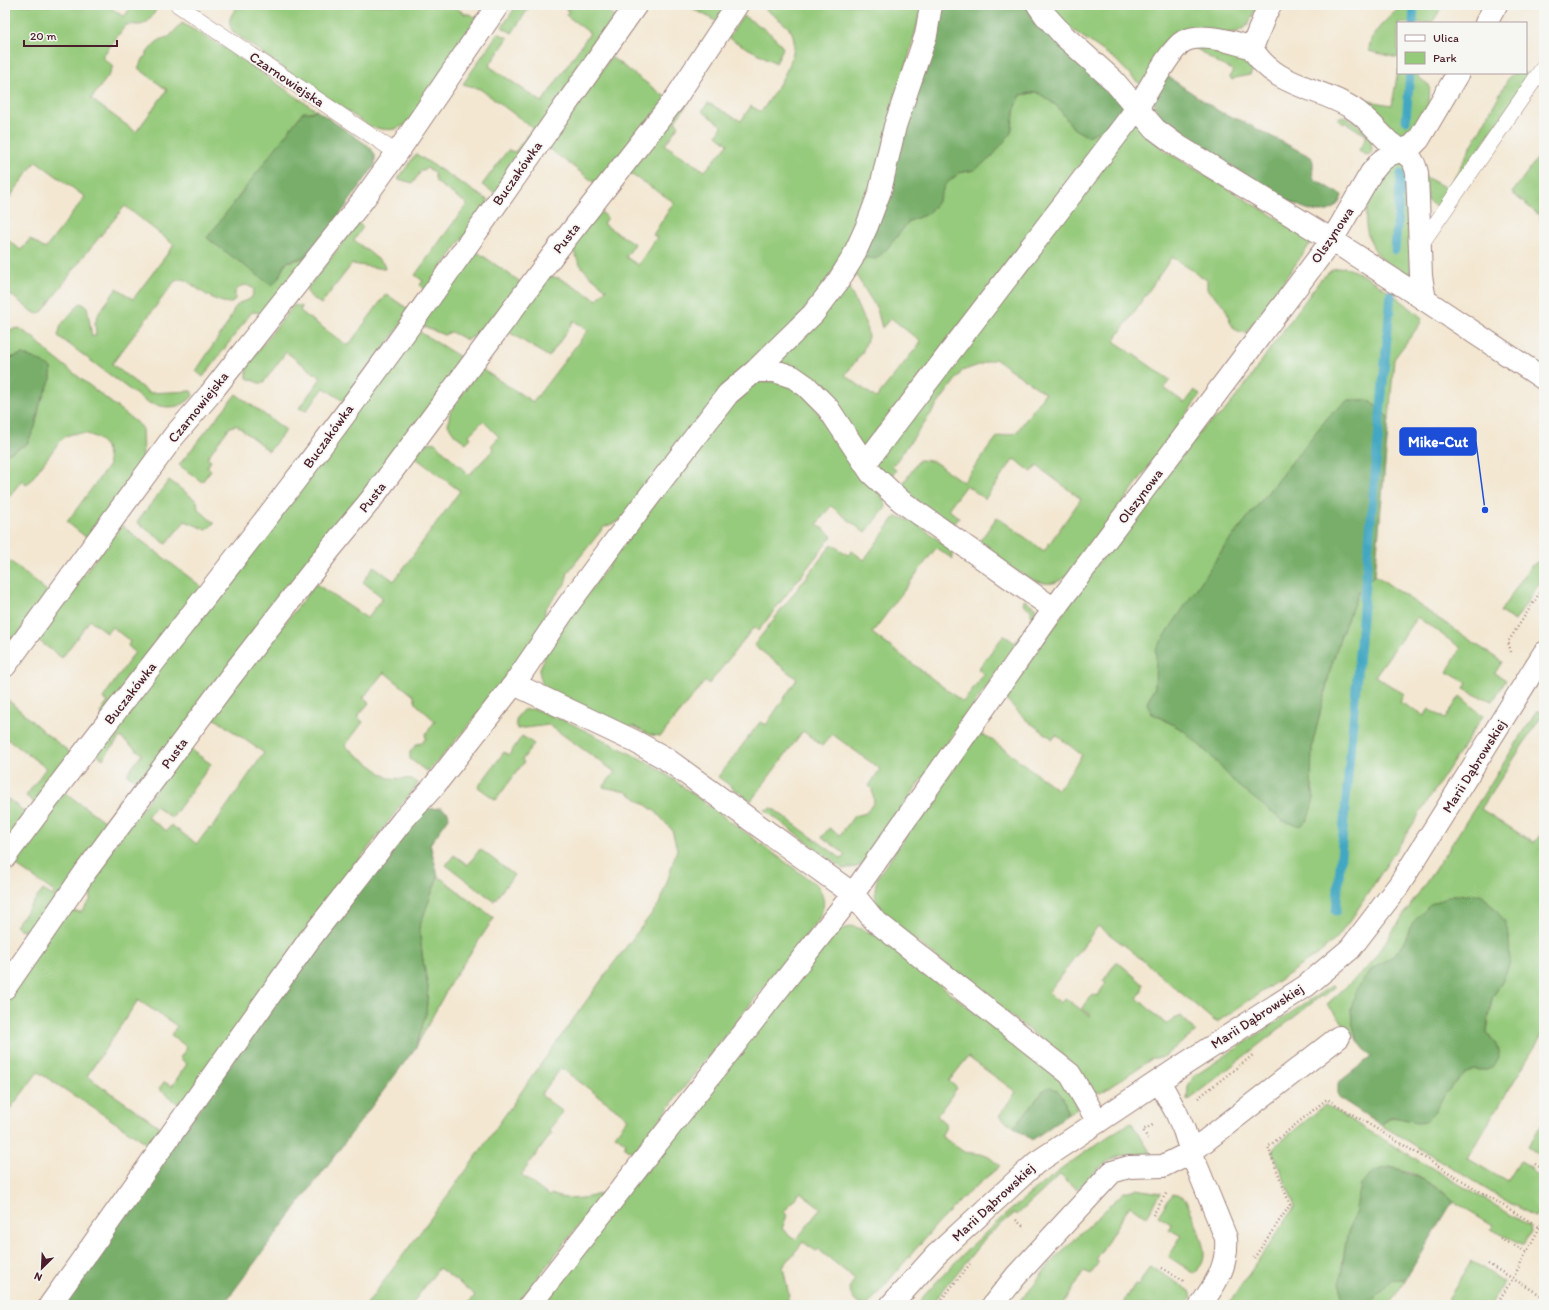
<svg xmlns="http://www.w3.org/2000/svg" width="1549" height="1310" font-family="Itim,sans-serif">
<rect width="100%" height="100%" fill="#f6f6f2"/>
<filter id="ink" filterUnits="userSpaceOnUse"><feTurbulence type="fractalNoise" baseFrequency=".025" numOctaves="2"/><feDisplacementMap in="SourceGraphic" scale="8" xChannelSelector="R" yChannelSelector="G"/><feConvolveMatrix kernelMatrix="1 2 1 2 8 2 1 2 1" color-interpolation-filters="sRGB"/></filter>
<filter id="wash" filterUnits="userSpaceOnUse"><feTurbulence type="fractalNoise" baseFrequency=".012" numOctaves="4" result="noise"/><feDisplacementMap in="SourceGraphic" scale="16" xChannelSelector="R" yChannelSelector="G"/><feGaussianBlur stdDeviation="0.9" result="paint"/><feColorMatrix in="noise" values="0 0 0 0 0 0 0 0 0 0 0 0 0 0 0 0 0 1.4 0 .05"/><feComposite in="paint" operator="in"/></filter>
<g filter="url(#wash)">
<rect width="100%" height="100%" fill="#f3e7d1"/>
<path fill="#96ca7b" stroke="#707453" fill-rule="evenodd" d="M 5,5 L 107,5 L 124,17 L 132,5 L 154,5 L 157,6 C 155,14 148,25 139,25 C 135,25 131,24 126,25 L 102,57 L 113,66 L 109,75 L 91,99 L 136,132 L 167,90 L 138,68 C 146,55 153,39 169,37 L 182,23 L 223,47 L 316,110 L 307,113 L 279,277 C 287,256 285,265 302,258 C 307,256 313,250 317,247 L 265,313 L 252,312 L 203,377 L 196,371 L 228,323 L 234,309 L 239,303 L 248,300 L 252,297 L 254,289 L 247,285 L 241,286 L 235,292 L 235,299 L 232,303 C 213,303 199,289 184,279 L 175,281 L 112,364 L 149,393 L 192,391 L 193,396 C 180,411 163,408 146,402 L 58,336 L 61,325 L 80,303 L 87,306 L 92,337 L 96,335 L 95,323 L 99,313 L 117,288 L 133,299 L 174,245 L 125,206 L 83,257 L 43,311 L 37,314 L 30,310 L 5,290 L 5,238 L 21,250 L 30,239 L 45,249 L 85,197 L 36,161 L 5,204 L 5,144 L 6,142 L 5,141 Z
M 239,5 L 452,5 L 465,14 L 470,14 L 478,19 L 407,124 C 392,132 387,130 371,127 L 294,76 L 233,32 C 226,20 231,15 239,5 Z
M 517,5 L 531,5 L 512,33 L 502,27 Z
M 560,5 L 597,5 L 619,19 L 495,193 L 482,185 L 508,150 L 515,152 L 533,128 L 480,89 L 463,84 L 498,33 L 508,38 L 489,66 L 542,102 L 590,33 L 566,15 L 569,11 Z
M 687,5 L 731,5 L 719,23 Z
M 760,5 L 923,5 L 877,170 L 853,236 L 828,279 L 800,316 L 624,519 L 604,527 L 568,572 L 565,584 L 545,609 L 544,624 L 487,704 L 430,770 L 426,771 L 410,759 L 410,752 L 417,744 L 422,743 L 426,738 L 425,735 L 435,721 L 416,704 L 414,696 L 384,672 L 363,698 L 369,703 L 357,717 L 363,722 L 345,746 L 388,778 L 412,779 L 418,783 L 304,932 L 182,1107 L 159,1089 L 164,1082 L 172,1086 L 187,1064 L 180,1058 L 187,1047 L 171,1035 L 177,1026 L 138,1000 L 87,1076 L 167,1132 L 156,1149 L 38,1072 L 5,1116 L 5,999 L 65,911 L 81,912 L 90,901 L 93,875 L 187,747 L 211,764 L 172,818 L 155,806 L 147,817 L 167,831 L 171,825 L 197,844 L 209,828 L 211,829 L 264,753 L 211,716 L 316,584 L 367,618 L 383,598 L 363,582 L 374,566 L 394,581 L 460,491 L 413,456 L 429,442 L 435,443 L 469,475 L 494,449 L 491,446 L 499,437 L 483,421 L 469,435 L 471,438 L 466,443 L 455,435 L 448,425 L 450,412 L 480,368 L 533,402 L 588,330 L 574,321 L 549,357 L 507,331 L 547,276 L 559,278 L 597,300 L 606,289 C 588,273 580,271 572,246 L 600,211 L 607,217 L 603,224 L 635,244 L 626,257 L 638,265 L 657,237 L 653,235 L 674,202 L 629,173 L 684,102 L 688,104 L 675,121 L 679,125 L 665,145 L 705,171 L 728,144 L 717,135 L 722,126 L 702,111 L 708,103 L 741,121 L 751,106 L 761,112 C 773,94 807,49 789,28 C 781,20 769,12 760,5 Z
M 1050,5 L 1257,5 C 1254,11 1253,17 1249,22 C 1239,40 1211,32 1194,31 L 1141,84 L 1136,81 L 1116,60 L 1070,28 Z
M 1401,5 L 1443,5 L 1432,23 L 1398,23 L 1398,58 L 1369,51 C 1369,33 1387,20 1399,8 Z
M 743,16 C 759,25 773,33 783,48 L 776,63 L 728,38 Z
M 1198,44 C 1216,49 1247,51 1252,71 L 1250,75 L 1235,78 L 1232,80 L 1230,77 L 1233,70 L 1217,63 L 1193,46 Z
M 611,57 L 667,98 L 599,186 L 547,147 Z
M 1398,70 L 1398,73 L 1418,73 L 1418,77 L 1429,85 C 1431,100 1428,119 1417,130 C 1413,134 1406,137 1401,140 L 1356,99 L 1392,105 Z
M 1513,73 L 1526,73 L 1530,76 L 1440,205 L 1435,206 L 1428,201 L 1424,176 L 1448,189 L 1509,77 Z
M 1037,92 L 1057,106 L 1074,129 L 1123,104 L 1143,132 L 1167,152 L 1313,240 L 1246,333 C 1227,331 1232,317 1223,305 C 1219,298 1211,295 1207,289 L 1207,280 L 1172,257 L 1114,341 L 1170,380 L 1164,388 L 1185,403 L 1195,390 L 1200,395 L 1076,568 C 1069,574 1062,581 1053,583 C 1030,587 996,555 979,542 L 997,517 L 1044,551 L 1081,499 L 1037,466 L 1032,472 L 1014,459 L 985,499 L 966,485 L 948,509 L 959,518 L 954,524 C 939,514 910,501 903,484 L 919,460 L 933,461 L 963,482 L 997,437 L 1016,433 L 1045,393 L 995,359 L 962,371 L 892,467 L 896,470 L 892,476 L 886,475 L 772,364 L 846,281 L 866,325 L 868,337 L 862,353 L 845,375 L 876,398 L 921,342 L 891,318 L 882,328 L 877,309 L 853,270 L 860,257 L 887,249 L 909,221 L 927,214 L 937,203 L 945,185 L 959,173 L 974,170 L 1011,133 L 1015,108 L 1021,95 Z
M 1339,117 C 1353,116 1363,130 1371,139 L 1372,151 L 1369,155 L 1363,154 L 1359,150 L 1366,138 L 1366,135 L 1346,123 L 1343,123 L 1339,120 Z
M 1544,149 L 1544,233 L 1540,216 L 1512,193 Z
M 416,154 L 489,201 L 425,291 L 420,285 L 423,281 L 415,275 L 467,204 L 436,182 L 434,172 L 427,168 L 421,171 L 413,183 L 398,179 Z
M 1399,161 L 1408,168 L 1411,276 C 1401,272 1389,267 1382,259 C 1371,248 1364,230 1366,214 C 1368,202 1376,191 1382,181 C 1386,174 1390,163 1399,161 Z
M 358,223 L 363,227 L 354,240 L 384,264 L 385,269 L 352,264 L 321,304 L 311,297 L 306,290 Z
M 473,249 L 522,283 L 481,333 L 467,340 L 451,332 L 444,335 L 420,325 Z
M 1345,267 C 1374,278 1399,298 1422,318 L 1420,324 L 1394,359 L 1389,419 L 1383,412 L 1368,400 L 1348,400 L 1328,417 L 1225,546 L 1157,649 L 1155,687 L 1147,703 L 1151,713 L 1183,730 L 1209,754 L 1314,799 L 1311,781 L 1312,746 L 1331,667 L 1341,635 L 1359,591 L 1375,575 L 1502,662 L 1495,673 L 1506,680 L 1493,701 L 1478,696 L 1464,689 L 1467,683 L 1447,672 L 1461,648 L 1417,617 L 1375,676 L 1404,694 L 1400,702 L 1424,716 L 1429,709 L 1445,719 L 1460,696 L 1483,716 L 1354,915 L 1337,938 L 1321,952 L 1217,1022 L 1213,1020 L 1128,948 L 1098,926 L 1048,993 L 1061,1003 L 1065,998 L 1090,1016 L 1090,1014 L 1082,1009 L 1093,994 L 1097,996 L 1106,983 L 1103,981 L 1117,961 L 1143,984 L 1142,991 L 1137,998 L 1166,1024 L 1173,1019 L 1181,1016 L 1196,1032 L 1161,1058 L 1153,1058 L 1101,1093 L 1095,1091 L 1071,1063 L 880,913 C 875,899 873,890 878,876 L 978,734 L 988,737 L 1058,790 L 1082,755 L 1056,735 L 1053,739 L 1026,720 L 1005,698 L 1094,569 L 1203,428 L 1224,412 L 1244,387 L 1272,346 L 1321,279 L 1333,269 Z
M 386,294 L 411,311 L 345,402 L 324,388 L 306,411 L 299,408 L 321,378 L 286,352 L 263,383 L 259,383 L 247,378 L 247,364 L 294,305 L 302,307 L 300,311 L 348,346 Z
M 5,328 L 7,330 L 19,328 L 35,339 L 51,355 L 142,427 L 143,458 L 134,475 L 87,538 L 67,522 L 109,465 C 108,460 108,452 106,447 C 98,434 78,429 65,437 C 59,440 34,477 27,485 L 22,480 L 5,502 L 5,455 L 27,444 L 35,427 L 40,404 L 51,379 L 51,368 L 22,354 L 5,360 Z
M 415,329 L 465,360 L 31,936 L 15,926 L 43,890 L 53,896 L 54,892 L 10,861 L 64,792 L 104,821 L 135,780 L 127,774 L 142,754 L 120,737 L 103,759 L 94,752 Z
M 755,381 L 784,382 L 802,392 L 880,493 L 886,505 L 885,509 L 865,533 L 831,506 L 817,524 L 832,536 L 759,630 L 754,627 L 709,684 L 705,681 L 661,736 L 650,735 L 633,726 L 624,730 L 548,691 L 542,683 L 539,671 L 546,654 L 572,615 L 716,421 Z
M 236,394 L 286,430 L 269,451 L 236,425 L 229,428 L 207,458 L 211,461 L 207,467 L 211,470 L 202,482 L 179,465 Z
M 169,480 L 197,501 L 198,509 L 214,523 L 207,530 L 185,521 L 166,544 L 137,522 Z
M 895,517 L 900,517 L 916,523 L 950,549 L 953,559 L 936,548 L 872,633 L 963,702 L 984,674 L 978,669 L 1004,635 L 1015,643 L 1031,620 L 1031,610 L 1023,604 L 1024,600 L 1035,607 L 1036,616 L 864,862 L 857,867 L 843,869 L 765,810 L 772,808 L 842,859 L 845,854 L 822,837 L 829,828 L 840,835 L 854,816 L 866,813 L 874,802 L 872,789 L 869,786 L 880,769 L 832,734 L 822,746 L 803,731 L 751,801 L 718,777 L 760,722 L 766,725 L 797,679 L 754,645 L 832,544 L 848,555 L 852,551 L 864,560 Z
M 121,525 L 202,587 L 104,716 L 100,713 L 108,702 L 103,698 L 135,652 L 128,646 L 130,641 L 112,627 L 107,633 L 90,620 L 62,658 L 38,640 L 69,594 Z
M 5,557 L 48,592 L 5,653 Z
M 1544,557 L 1544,576 L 1515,621 L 1500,612 L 1530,567 Z
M 5,697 L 45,733 L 71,753 L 36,804 L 26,796 L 46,768 L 5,737 Z
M 535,709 L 572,724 L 655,766 L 818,886 C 826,901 825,905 818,920 L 692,1077 L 634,1153 L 624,1147 L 626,1143 L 615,1135 L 628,1118 L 561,1068 L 541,1095 L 563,1112 L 549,1130 L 552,1133 L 521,1175 L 549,1196 L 551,1194 C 570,1202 586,1198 604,1193 L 516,1305 L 467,1305 L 475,1295 L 439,1268 L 411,1305 L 366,1305 L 468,1168 L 531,1078 L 610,968 L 659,904 L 668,879 L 677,849 L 672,830 L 656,812 L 627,792 L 603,787 L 615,772 L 549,725 L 517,729 C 514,720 517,716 523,710 Z
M 1537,711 L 1544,712 L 1544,719 L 1541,717 L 1481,809 L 1534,843 L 1544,830 L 1544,1032 L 1467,1158 L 1507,1182 L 1520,1161 L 1532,1169 L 1531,1170 L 1544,1179 L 1544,1207 L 1539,1216 L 1534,1217 L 1381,1125 C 1394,1113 1402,1118 1417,1122 L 1434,1113 L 1444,1095 L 1464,1074 L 1475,1069 L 1487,1070 L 1499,1049 L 1487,1032 L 1492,998 L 1502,982 L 1492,905 L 1482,895 L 1453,895 L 1413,922 L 1402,946 L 1393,956 L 1372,969 L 1351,1009 L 1352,1021 L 1357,1040 L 1327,1004 L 1369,966 L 1444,856 Z
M 522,736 L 534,744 L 522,760 L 524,762 L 496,800 L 478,787 L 504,752 L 509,755 Z
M 5,797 L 28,814 L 5,846 Z
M 480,849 L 514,875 L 494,901 L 446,865 L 454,855 L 468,865 Z
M 438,876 L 494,918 L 451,982 L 416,1047 L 426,1014 L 428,987 L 423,961 L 419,928 Z
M 853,926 L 877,935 L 1063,1082 L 1073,1096 L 1077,1109 L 1067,1115 L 1067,1108 L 1045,1089 L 1014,1127 L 999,1116 L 1016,1092 L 968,1057 L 949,1081 L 957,1088 L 937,1116 L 946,1124 L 945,1129 L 941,1136 L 964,1152 L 981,1154 L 989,1157 L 1000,1166 L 967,1194 L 937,1224 L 868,1305 C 855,1305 852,1299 849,1288 L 855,1279 L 818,1249 L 816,1251 L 803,1242 L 783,1267 L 789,1296 L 787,1298 L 795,1305 L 537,1305 L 826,940 L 842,929 ZM 800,1192 L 821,1208 L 796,1240 L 782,1229 L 787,1215 L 784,1212 Z
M 1333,985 L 1335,987 L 1323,997 L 1321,996 L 1187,1101 L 1188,1087 L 1193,1077 Z
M 1325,1105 L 1530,1226 L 1531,1231 L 1524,1246 L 1491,1229 L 1493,1225 L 1453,1201 L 1441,1190 L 1410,1172 L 1390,1167 L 1374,1171 C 1354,1215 1337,1252 1342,1301 L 1347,1305 L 1228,1305 L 1295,1206 L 1273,1152 L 1274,1147 Z
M 1544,1121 L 1544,1163 L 1538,1159 L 1540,1155 L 1528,1147 Z
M 1131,1122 L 1152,1155 C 1143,1157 1134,1154 1124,1155 C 1104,1159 1090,1177 1077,1190 L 1060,1175 L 1017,1215 L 1015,1213 L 987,1236 L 931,1305 L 916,1305 C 978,1233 1050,1172 1131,1122 Z
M 1136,1189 L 1161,1193 L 1147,1216 L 1129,1206 L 1096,1260 L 1099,1261 L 1091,1274 L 1084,1271 L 1063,1305 L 1017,1305 L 1054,1259 L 1124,1192 Z
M 1172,1194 C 1177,1195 1183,1196 1186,1201 C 1191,1210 1205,1245 1204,1254 C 1204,1262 1199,1268 1195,1274 L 1169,1257 L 1181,1236 L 1169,1229 L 1171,1224 L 1158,1216 Z
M 1472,1261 L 1504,1282 L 1490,1305 L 1451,1305 L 1449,1304 L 1450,1301 L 1448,1299 Z
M 1150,1266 L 1190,1291 L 1192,1297 L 1186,1305 L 1122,1305 L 1135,1284 L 1138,1286 Z
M 1401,1278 L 1405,1280 L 1390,1305 L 1368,1305 L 1393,1279 Z"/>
<path fill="#78ae6b" stroke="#61664b" d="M 938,5 L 1029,5 L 1123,104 C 1116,121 1104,130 1087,136 L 1074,129 L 1057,106 L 1037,92 L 1021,95 L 1015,108 L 1011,133 L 991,158 L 974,170 L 959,173 L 945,185 L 937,203 L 927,214 L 909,221 L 887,249 L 876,259 L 860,257 Z
M 1167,76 L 1220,112 L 1240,120 L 1311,157 C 1316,165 1310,171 1314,179 L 1342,195 C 1340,205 1332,212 1320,212 C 1301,211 1271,190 1254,180 C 1230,166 1207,151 1183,137 C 1175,131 1152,112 1154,101 C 1155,93 1163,83 1167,76 Z
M 316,110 L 370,147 L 375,155 L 375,165 L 317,247 L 302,258 L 289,261 L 284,265 L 279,277 L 272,286 L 207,238 L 303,112 L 312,112 Z
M 22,354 L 38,360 L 51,368 L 51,379 L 40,404 L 35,427 L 27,444 L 5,455 L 5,360 Z
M 1348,400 L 1368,400 L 1383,412 L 1389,419 L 1375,575 L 1359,591 L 1341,635 L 1331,667 L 1312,746 L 1311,781 L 1314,799 L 1308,819 L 1301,826 L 1283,821 L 1237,785 L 1209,754 L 1183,730 L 1151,713 L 1147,703 L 1155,687 L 1156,649 L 1225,546 L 1328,417 Z
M 441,808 L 448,812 L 449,818 L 430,844 L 438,876 L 419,928 L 423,961 L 428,987 L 426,1014 L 416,1047 L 223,1305 L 59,1305 L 355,890 L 427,809 Z
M 1482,894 L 1504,920 L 1509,935 L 1510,963 L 1502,982 L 1492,998 L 1488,1020 L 1487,1032 L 1499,1050 L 1499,1058 L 1494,1067 L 1487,1070 L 1475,1070 L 1464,1074 L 1444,1095 L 1434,1113 L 1426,1121 L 1417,1122 L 1393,1117 L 1387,1120 L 1381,1125 L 1341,1099 L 1338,1096 L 1338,1083 L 1371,1057 L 1357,1040 L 1352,1021 L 1351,1009 L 1355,994 L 1361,983 L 1372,969 L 1393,956 L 1402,946 L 1413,922 L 1431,904 L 1453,895 Z
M 1050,1087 C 1062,1090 1067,1104 1067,1115 L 1032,1140 L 1014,1127 L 1045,1089 Z
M 1390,1167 C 1415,1174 1434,1184 1453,1201 L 1405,1280 L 1401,1278 L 1393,1279 L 1368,1305 L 1347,1305 L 1342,1301 L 1340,1282 L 1347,1235 L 1355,1213 L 1361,1185 L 1374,1171 Z"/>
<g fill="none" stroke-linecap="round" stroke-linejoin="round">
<path stroke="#42a7c2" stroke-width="9" d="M 1413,23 L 1414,5
M 1406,120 L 1410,73
M 1395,250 L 1401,174
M 1336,911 L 1391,294"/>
</g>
</g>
<g filter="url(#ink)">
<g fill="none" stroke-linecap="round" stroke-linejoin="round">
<defs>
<path id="lane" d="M 178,5 L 397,153
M 1420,246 L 1544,66"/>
<path id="street" d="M 1038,5 L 1045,15 L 1065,37 L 1113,80 L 1155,129 L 1178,146 L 1332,240 L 1425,300 L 1544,379
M 1270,5 L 1265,15 L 1252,48 C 1273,86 1318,87 1352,108 C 1367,117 1377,131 1390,143 C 1404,154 1413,154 1417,173 L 1421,276 L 1425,300
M 1486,23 L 1496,5
M 755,371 L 775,371 L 793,377 L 806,386 L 828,408 L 871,473 L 901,501 L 1054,609 L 1332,240 L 1371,173 L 1381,161 L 1389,155 L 1412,146 L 1419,139 L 1458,73
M 865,464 C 953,347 1043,232 1132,115 C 1145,99 1168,50 1184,41 C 1202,32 1234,42 1252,48
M 5,666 L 174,436 L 210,394 L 363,200 L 397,153 L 498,5
M 514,684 L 634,741 L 665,758 L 853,894 L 874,920 L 1070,1074 L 1098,1122
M 5,857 C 97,732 194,613 288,490 C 409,332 521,168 636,5
M 5,988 L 86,871 L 231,676 L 331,548 L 370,501 L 553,255 L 675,99 L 737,5
M 1159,1081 L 1176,1112 L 1184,1130 L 1191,1152 L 1226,1238 C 1228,1267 1216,1282 1201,1305
M 50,1305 L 309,940 L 403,820 L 434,786 L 514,684 L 568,605 L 615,541 L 728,394 L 755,371 L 813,314 L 837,283 L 852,259 L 867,226 L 880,191 L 895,126 L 926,35 L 931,5
M 530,1305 L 853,894 L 1054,609
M 891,1305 L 936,1255 L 1036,1163 L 1177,1069 L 1306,986 L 1350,949 L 1399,885 L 1544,653
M 993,1305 L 1016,1276 L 1112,1172 L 1129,1167 L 1163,1166 L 1191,1152 L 1339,1037"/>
</defs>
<use href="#lane" stroke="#9e837e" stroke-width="16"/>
<use href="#street" stroke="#9e837e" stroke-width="24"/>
<path stroke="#9e837e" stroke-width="2.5" stroke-dasharray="1 3" stroke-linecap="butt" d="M 1511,652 L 1508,642 L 1544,586
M 1198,1098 L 1253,1055
M 1148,1139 L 1143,1130 L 1153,1125
M 1535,1164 L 1544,1170
M 1153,1215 L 1167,1192
M 1016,1220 L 1024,1227
M 1500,1238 L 1527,1252
M 1254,1258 L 1290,1205 L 1268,1147 L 1327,1099 L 1544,1230
M 1488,1264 L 1544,1297
M 1162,1268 L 1184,1281
M 937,1305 L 970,1264
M 1496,1305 L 1513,1278 L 1544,1219"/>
<use href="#lane" stroke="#fff" stroke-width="15"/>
<use href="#street" stroke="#fff" stroke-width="22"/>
</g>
</g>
<g text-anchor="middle" stroke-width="3.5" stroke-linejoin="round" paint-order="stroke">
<g font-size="14" fill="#4a1f2b" stroke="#f6f6f2">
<text transform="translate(287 79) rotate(34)" y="5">Czarnowiejska</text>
<text transform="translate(517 173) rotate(-55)" y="5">Buczakówka</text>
<text transform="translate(1332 235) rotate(-56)" y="5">Olszynowa</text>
<text transform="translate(566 238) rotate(-52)" y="5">Pusta</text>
<text transform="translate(198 407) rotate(-51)" y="5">Czarnowiejska</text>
<text transform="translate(328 436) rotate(-54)" y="5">Buczakówka</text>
<text transform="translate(1140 496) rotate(-53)" y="5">Olszynowa</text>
<text transform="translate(372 497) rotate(-52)" y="5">Pusta</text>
<text transform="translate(130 693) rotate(-52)" y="5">Buczakówka</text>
<text transform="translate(174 753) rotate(-54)" y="5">Pusta</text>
<text transform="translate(1474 766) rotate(-58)" y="5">Marii Dąbrowskiej</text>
<text transform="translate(1257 1016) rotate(-33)" y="5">Marii Dąbrowskiej</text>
<text transform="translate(993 1202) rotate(-43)" y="5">Marii Dąbrowskiej</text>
</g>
</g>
<path fill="none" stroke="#1d4ed8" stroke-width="1.5" d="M1485 510L1476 442"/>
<circle fill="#1d4ed8" stroke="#f6f6f2" stroke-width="1.5" cx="1485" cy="510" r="4"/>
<rect fill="#1d4ed8" stroke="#1d4ed8" stroke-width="1.5" x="1400" y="428" width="76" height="27" rx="4"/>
<g font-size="15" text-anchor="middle" font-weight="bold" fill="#fff">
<text x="1438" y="447">Mike-Cut</text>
</g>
<rect width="1549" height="1310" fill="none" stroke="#f6f6f2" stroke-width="20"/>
<rect x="1397" y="22" width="130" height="52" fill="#f6f6f2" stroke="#b1a0a2"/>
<rect x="1405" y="35" width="20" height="6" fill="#ffffff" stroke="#b1a0a2"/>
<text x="1433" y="42" font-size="12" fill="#4a1f2b">Ulica</text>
<rect x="1405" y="52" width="20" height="12" fill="#96ca7b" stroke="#b1a0a2"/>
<text x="1433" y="62" font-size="12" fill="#4a1f2b">Park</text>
<g transform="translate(42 1268) rotate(204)" stroke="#f6f6f2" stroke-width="3" paint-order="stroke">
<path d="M0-3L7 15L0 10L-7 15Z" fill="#4a1f2b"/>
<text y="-6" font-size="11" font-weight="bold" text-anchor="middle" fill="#4a1f2b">N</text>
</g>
<path d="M24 40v6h93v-6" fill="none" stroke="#4a1f2b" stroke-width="2"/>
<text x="30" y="40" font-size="12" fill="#4a1f2b" stroke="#f6f6f2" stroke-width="3" paint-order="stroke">20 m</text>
</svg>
